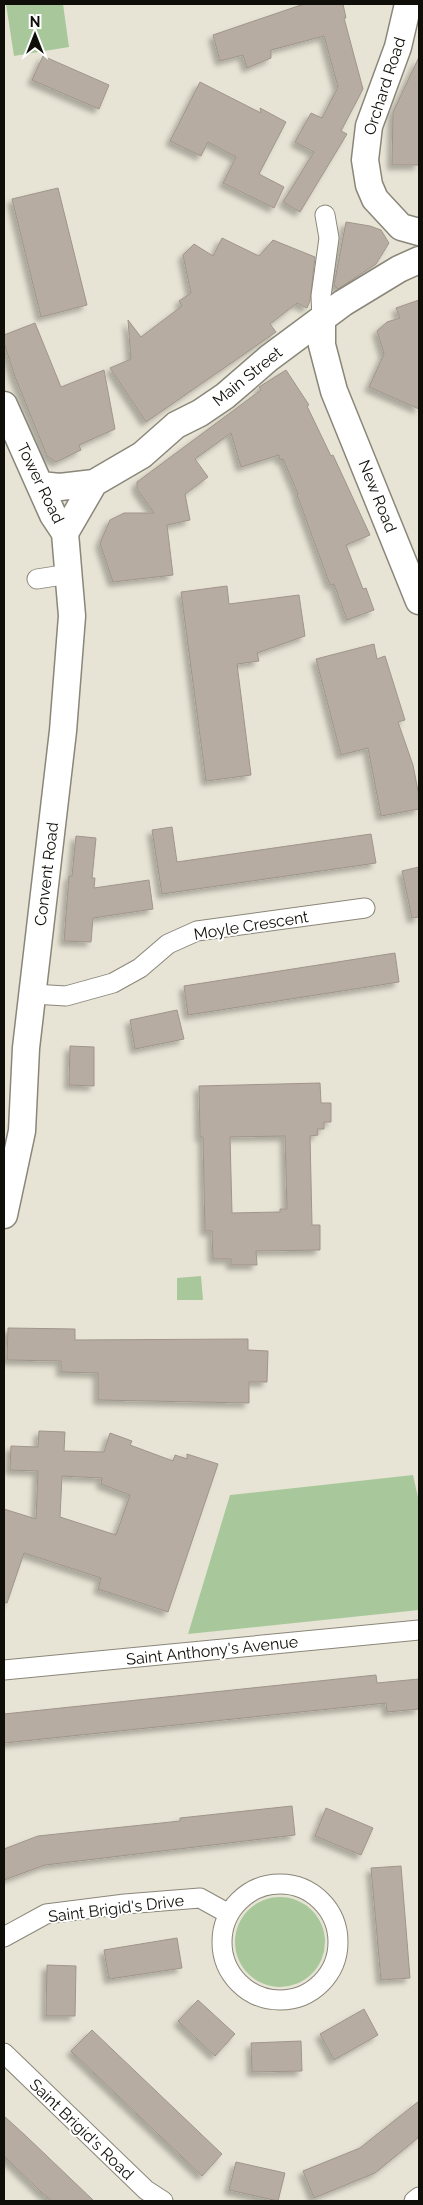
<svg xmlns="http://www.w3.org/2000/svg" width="423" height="2205" font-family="Raleway,sans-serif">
<defs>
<filter id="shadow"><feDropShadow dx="-4.5" dy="4.5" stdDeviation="2.5" flood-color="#0004"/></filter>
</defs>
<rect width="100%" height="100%" fill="#e8e4d5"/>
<path fill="#a8c89c" d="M 6,4 L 63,4 L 69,47 L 14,56 Z
M 201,1276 L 203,1300 L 177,1300 L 177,1278 Z
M 413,1475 L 419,1502 L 419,1610 L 188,1634 L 230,1495 Z
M235 1942a45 45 0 1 1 90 0a45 45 0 1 1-90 0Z"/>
<path fill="#b7aca1" stroke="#a0958a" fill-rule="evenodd" filter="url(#shadow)" d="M 304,4 L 343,4 L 346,18 L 344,18 L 363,89 L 341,131 L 347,134 L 300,212 L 283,202 L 314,152 L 295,142 L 311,113 L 322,118 L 338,87 L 324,36 L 271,50 L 271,58 L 247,68 L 243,55 L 220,61 L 213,35 Z
M 43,56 L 109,85 L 99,109 L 32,80 Z
M 419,57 L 419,165 L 392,165 L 393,112 Z
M 200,82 L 261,113 L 260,108 L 286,122 L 259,174 L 284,187 L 274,208 L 223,183 L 236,157 L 208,142 L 201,156 L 170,141 Z
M 58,188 L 87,305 L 41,317 L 12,199 Z
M 346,222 L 370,226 L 381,230 L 389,243 L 376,264 L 338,289 L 334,285 Z
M 222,238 L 259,256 L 273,240 L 315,257 L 310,301 L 307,308 L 297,303 L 270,324 L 276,332 L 146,422 L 110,368 L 131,359 L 128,320 L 141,337 L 182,306 L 179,301 L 191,293 L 183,255 L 194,244 L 213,256 Z
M 419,300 L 419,409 L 369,387 L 384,354 L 377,331 L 387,322 L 400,318 L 396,308 Z
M 35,323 L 61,387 L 104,370 L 115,429 L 79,445 L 81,450 L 56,462 L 47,456 L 15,377 L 4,343 L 4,335 Z
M 286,370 L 309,405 L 307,406 L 331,456 L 333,455 L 370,535 L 346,545 L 363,589 L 366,588 L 374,610 L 347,620 L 334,584 L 330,585 L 297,495 L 298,494 L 283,459 L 280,460 L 279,455 L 241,467 L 231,433 L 195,459 L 208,477 L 185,494 L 190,520 L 167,525 L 173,575 L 113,582 L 100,543 L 110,520 L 124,513 L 154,513 L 137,489 L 137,482 L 261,390 L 259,387 Z
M 227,586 L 229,604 L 299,595 L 305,636 L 257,653 L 259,661 L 237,664 L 251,775 L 206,781 L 181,592 Z
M 374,644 L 377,659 L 385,656 L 405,720 L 398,722 L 413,765 L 419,796 L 419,809 L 381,816 L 368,748 L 341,755 L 316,659 Z
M 172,827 L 177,862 L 371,834 L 376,863 L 162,894 L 152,830 Z
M 76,836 L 96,838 L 92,878 L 95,878 L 94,888 L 149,880 L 153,909 L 93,918 L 91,942 L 64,941 L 69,876 L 72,876 Z
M 419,867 L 419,917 L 412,918 L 402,871 Z
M 395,953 L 399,982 L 188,1015 L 184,986 Z
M 177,1010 L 184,1039 L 135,1049 L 130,1020 Z
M 70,1046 L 94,1047 L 94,1086 L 69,1085 Z
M 320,1083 L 321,1103 L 331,1103 L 331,1122 L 324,1122 L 324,1129 L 317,1129 L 318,1135 L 310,1136 L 312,1225 L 320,1225 L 320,1250 L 256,1251 L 257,1265 L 231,1265 L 231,1259 L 213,1259 L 212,1231 L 205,1231 L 203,1137 L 200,1137 L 199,1086 ZM 285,1136 L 287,1209 L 280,1209 L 280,1212 L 232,1213 L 230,1137 Z
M 8,1328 L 75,1329 L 75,1340 L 248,1339 L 248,1350 L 268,1351 L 267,1382 L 249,1382 L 249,1403 L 98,1400 L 98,1373 L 61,1372 L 61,1361 L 7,1360 Z
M 39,1431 L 65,1432 L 64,1451 L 104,1452 L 110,1433 L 132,1441 L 130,1445 L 173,1461 L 175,1455 L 187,1459 L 187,1454 L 218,1464 L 168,1612 L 98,1589 L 101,1578 L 24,1553 L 7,1603 L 4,1602 L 4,1509 L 36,1519 L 38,1471 L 10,1470 L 11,1446 L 38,1447 ZM 62,1476 L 102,1478 L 101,1484 L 130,1495 L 116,1535 L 60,1517 Z
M 376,1675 L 377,1683 L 419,1679 L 419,1709 L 387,1712 L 386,1703 L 4,1743 L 4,1714 Z
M 292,1806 L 295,1835 L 45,1865 L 4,1880 L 4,1849 L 38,1836 L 180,1821 L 180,1818 Z
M 326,1808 L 373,1828 L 361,1855 L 315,1836 Z
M 401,1866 L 410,1978 L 381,1980 L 371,1868 Z
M 177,1938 L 182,1968 L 109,1979 L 104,1950 Z
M 47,1965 L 76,1966 L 75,2016 L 46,2016 Z
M 198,2000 L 235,2034 L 215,2056 L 178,2021 Z
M 364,2009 L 378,2035 L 334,2060 L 320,2034 Z
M 92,2030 L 222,2154 L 202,2176 L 71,2051 Z
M 301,2041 L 302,2071 L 252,2072 L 251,2043 Z
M 419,2101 L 419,2137 L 375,2173 L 314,2198 L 303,2171 L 360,2148 Z
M 4,2116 L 26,2136 L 94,2201 L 52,2201 L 41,2192 L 4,2156 Z
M 236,2162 L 285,2173 L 278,2201 L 229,2190 Z"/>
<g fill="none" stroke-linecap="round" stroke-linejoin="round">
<defs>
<path id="street" d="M 322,318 L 321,296 L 329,238 L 325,215
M 37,579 L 69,574
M 33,994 L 66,996 L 113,983 L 140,968 L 168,944 L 197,931 L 365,908
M 4,1670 L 419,1630
M222 1942a58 58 0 1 1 116 0a58 58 0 1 1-116 0Z
M 4,1937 L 46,1914 L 125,1904 L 200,1898 L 229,1914
M 4,2053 L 146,2190 L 163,2201
M 414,2201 L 419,2197"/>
<path id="secondary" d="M 408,4 L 398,47 L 369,126 L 365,160 L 369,185 L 375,199 L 401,227 L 419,232
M 322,318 L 322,345 L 334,391 L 419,601
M 4,405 L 53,515 L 65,533 L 72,616 L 63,731 L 26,1048 L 22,1131 L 4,1215
M 40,485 L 60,487 L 94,483
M 65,533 L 94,483 L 142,455 L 176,425 L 200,413 L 225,396 L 269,358 L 343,303 L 399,269 L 419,260"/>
</defs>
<use href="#street" stroke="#8a8679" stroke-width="21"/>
<use href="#secondary" stroke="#8a8679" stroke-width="29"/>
<use href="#street" stroke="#fff" stroke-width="19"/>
<use href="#secondary" stroke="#fff" stroke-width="26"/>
</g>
<g text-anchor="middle" stroke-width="4" stroke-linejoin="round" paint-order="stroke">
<g font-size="16" fill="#100e09" stroke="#fff">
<text transform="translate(384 86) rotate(-72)" y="6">Orchard Road</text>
<text transform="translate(247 376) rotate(-39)" y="6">Main Street</text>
<text transform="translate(41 483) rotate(64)" y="6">Tower Road</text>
<text transform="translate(378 496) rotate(68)" y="6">New Road</text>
<text transform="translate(46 874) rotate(-83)" y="6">Convent Road</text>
<text transform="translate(251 925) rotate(-9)" y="6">Moyle Crescent</text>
<text transform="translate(212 1650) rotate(-6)" y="6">Saint Anthony's Avenue</text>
<text transform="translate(116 1908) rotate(-7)" y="6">Saint Brigid's Drive</text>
<text transform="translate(82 2129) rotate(44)" y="6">Saint Brigid's Road</text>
</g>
</g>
<rect width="423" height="2205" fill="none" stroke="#100e09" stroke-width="10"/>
<g transform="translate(35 35)" stroke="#ffffff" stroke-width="4" paint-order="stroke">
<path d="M0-4L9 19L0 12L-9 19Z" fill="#100e09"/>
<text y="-8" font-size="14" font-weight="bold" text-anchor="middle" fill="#100e09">N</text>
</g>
</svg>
